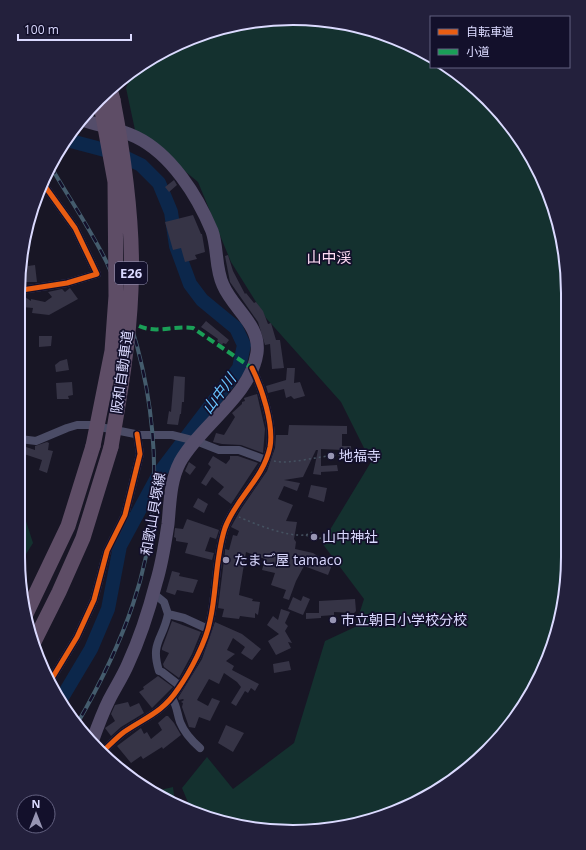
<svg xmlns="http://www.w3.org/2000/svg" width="586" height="850" font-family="'Open Sans','Noto Sans JP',sans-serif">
<rect width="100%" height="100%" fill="#181625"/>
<path fill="#14312f" d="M 293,18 L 347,23 L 398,39 L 431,56 L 431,67 L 449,67 L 488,99 L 540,171 L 563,240 L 568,557 L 563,611 L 547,662 L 522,710 L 487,752 L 415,804 L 346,827 L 257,830 L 192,812 L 182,788 L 207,757 L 233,789 L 294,743 L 325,641 L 355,627 L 364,599 L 322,543 L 371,462 L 341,402 L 266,318 L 231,262 L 198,182 L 135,130 L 126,88 L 134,70 L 140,64 L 188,39 L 240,23 Z
M 19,499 L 33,543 L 19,565 L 18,557 Z
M 173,787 L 175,803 L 156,791 Z"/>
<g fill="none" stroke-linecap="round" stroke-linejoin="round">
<path stroke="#0c274b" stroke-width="14" d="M 60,701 L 91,649 L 108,609 L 120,546 L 160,472 L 239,368 L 244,345 L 236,328 L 202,300 L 190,284 L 176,246 L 171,212 L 159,183 L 141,165 L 116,153 L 67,140"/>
</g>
<path fill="#363446" d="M 174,180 L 177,185 L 169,192 L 165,187 Z
M 193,215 L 201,234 L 202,234 L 205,252 L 195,255 L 197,259 L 185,262 L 181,248 L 173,250 L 165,222 Z
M 26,254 L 28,266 L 35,265 L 37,282 L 23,282 L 23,255 Z
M 228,255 L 233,271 L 245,294 L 246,293 L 254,303 L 256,302 L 263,311 L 268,324 L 271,323 L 276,340 L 280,340 L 284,368 L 272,369 L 270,344 L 265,345 L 258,322 L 230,282 L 225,256 Z
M 70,288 L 78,299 L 49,315 L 32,313 L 33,308 L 22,307 L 22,295 L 31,301 L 31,299 L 45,302 L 52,297 L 48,292 L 62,289 L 65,292 Z
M 206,321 L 229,340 L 226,344 L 223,343 L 222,345 L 217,341 L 218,339 L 201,327 Z
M 39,336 L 52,336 L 51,346 L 39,347 Z
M 67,359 L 69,370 L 56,372 L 55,365 L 60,361 Z
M 287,368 L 295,368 L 294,383 L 300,382 L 305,396 L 294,399 L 291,396 L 286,398 L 284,389 L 268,393 L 266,386 L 286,380 Z
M 174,376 L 185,377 L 184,402 L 182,402 L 181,414 L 180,414 L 178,425 L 167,424 L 169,411 L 171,412 Z
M 72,382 L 73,395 L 68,396 L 69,399 L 57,399 L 56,383 Z
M 257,394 L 265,429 L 263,453 L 241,445 L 222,444 L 213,442 L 216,433 L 224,435 L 235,417 L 232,413 L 242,404 L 242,402 L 245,401 L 244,398 Z
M 289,425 L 347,426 L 347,434 L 342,434 L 342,446 L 351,446 L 352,459 L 342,459 L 342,450 L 321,449 L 321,466 L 337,465 L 338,471 L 321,472 L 321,475 L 313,474 L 318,450 L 316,450 L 303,477 L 284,480 L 300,483 L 297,491 L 284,486 L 278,499 L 293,505 L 286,521 L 297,522 L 294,539 L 296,542 L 295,549 L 313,553 L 332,565 L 328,575 L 304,566 L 296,581 L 289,600 L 283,598 L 286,590 L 271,585 L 275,573 L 262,570 L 265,559 L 246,552 L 239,595 L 253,599 L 252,601 L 260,602 L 258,615 L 255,613 L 255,618 L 240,616 L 239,619 L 222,617 L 224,609 L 218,608 L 225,552 L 225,549 L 229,550 L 233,535 L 237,536 L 239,531 L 231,527 L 241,509 L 267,471 L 275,448 L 276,435 L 288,435 Z
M 47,442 L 49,443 L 48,450 L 53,451 L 47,473 L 39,470 L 42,460 L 24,454 L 26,447 L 35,450 L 35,446 Z
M 213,456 L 226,464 L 230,459 L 230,456 L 238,456 L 258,463 L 231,504 L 218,494 L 224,487 L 212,477 L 206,486 L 201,483 L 211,467 L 208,464 Z
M 189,462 L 196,467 L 190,475 L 185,471 Z
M 311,485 L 327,488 L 324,502 L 308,497 Z
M 198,498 L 208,504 L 204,513 L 193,507 Z
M 187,519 L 219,530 L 216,539 L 210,537 L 205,551 L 214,553 L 212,560 L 185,553 L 188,543 L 176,541 L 176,538 L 174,537 L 175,528 L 183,529 Z
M 172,571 L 180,573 L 179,576 L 198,580 L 193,593 L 177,590 L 175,595 L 166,592 Z
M 303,596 L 310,599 L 303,615 L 288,609 L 293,597 L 301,601 Z
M 355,599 L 356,611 L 354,613 L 334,612 L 334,615 L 321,616 L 321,618 L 306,619 L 306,613 L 319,613 L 319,601 Z
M 281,609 L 290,612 L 285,623 L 288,626 L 285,631 L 292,643 L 288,642 L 291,648 L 276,655 L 268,641 L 279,634 L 267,625 L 273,616 L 278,620 Z
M 172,621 L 201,632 L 192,654 L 179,678 L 164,667 L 163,664 L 169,653 L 162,650 L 162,648 Z
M 215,622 L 242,634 L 261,649 L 252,660 L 250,659 L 241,653 L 245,647 L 233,638 L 227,650 L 235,654 L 226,661 L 234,666 L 232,670 L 259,684 L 255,691 L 251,688 L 248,693 L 245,691 L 236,706 L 231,703 L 241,687 L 237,682 L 224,673 L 219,684 L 209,679 L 197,700 L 208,706 L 212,698 L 220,701 L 210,721 L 199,717 L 195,728 L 189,727 L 182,707 L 183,703 L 181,702 L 184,700 L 183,699 L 179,700 L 178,698 L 202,659 Z
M 289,661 L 291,670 L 274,673 L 273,664 Z
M 158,676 L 173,687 L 152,708 L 139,692 L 144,689 L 143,687 Z
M 128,702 L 130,707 L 139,703 L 144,713 L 121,727 L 111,736 L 105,728 L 115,721 L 111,714 L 115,705 Z
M 166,716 L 168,716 L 174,723 L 181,735 L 163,749 L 162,747 L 143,759 L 141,756 L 131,763 L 117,746 L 141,728 L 144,734 L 147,732 L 151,739 L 162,730 L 158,723 Z
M 226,725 L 244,733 L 233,752 L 218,743 Z
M 125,764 L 134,778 L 119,768 Z"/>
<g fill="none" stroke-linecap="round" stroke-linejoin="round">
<path stroke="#455261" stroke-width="1.5" stroke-dasharray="2 3" stroke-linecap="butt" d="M 274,461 C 291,465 321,455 341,455
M 239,517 C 253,523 302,544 313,531
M 306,535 L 313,540 L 321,538"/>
<path stroke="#4b4c66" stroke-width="8" d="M 22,290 L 67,283 L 97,274 L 75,228 L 44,185
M 20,439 L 36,441 L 67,428 L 77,425 L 90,425 L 140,435 L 172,435 L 196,441 L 219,450 L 239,450 L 266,460
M 153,593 L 164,602 L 168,614 L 184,618 L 208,629
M 168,614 C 163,640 150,642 159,671 L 162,672 L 180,686
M 51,680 L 77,637 L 94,600 L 107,551 L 125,515 L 140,454 L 137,434
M 172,698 C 177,706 177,713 180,722 C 184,732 192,741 200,748
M 102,752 C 109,746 116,738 124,732 C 146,717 162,713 178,689 C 190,672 206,642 210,621 C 217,591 215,558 225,528 C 237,496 263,480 270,447 C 274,425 262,388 252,368"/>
<path stroke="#544d6a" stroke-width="13" d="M 83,120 C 100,126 118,128 136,137 C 171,154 197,195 212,231 C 218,248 215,268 223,285 C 233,309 261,325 257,353 C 251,395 200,426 180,462 C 170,481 170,504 168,524 C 165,544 162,564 156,583 C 149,610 140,638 128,664 C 123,676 115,688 109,700 C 102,714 97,728 92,742"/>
<path stroke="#5e4d66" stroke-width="15" d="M 110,89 L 113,100
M 26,614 L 68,526 L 93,446
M 34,642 L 59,592 L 83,538 L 111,447"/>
<defs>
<path id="rail" d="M 51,167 C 69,198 91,230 107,263 C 155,368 171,493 133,604 C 119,646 99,686 77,724"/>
</defs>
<use href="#rail" stroke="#445c6d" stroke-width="4"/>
<use href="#rail" stroke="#13102b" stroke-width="2.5" stroke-dasharray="8" stroke-linecap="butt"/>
<path stroke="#5e4d66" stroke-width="15" d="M 93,446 L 112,351 L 116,296 L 115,182 L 100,100
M 111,447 C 120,395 129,343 131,290 C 134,226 125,162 113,100"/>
<path stroke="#1a9f57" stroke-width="4" stroke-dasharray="8 4" stroke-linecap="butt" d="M 139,326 C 157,334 174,325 193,328 L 252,368"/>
<defs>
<path id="cycleway" d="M 22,290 L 67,283 L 97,274 L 75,228 L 44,185
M 51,680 L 77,637 L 94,600 L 107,551 L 125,515 L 140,454 L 137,434
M 102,752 C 109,746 116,738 124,732 C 146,717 162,713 178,689 C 190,672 206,642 210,621 C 217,591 215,558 225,528 C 237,496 263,480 270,447 C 274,425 262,388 252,368"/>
</defs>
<use href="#cycleway" stroke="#13102b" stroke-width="8"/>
<use href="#cycleway" stroke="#e95d12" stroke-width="5"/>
</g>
<g fill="#9795b3" stroke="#13102b" stroke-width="1.5">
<circle cx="331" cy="456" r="4"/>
<circle cx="314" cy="537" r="4"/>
<circle cx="226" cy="560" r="4"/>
<circle cx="333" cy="620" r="4"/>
</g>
<g text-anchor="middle" stroke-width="3.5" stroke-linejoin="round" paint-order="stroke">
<rect fill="#13102b" stroke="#9f9dbf" stroke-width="1" x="115" y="262" width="32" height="22" rx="3"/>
<g font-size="13" font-weight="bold" fill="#dbdaff">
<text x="131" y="278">E26</text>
</g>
<g font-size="14" fill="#dbdaff" stroke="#13102b">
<text transform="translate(122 372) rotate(-82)" y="5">阪和自動車道</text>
<text transform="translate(153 514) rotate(-80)" y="5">和歌山貝塚線</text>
</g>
<g font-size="14" fill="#dbdaff" stroke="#13102b" text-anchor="start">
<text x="339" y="461">地福寺</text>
<text x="322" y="542">山中神社</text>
<text x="234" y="565">たまご屋 tamaco</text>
<text x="341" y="625">市立朝日小学校分校</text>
</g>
<g font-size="15" fill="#ffdcf5" stroke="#13102b">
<text x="329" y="263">山中渓</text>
</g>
<g font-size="15" font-style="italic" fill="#68c4ff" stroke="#13102b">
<text transform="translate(219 394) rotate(-53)" y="5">山中川</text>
</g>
</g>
<path d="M0 0H586V850H0ZM293 25H293A268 268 0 0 1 561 293V557A268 268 0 0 1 293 825H293A268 268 0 0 1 25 557V293A268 268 0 0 1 293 25Z" fill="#23203c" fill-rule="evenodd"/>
<path fill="none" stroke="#dbdaff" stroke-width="2" d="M293 25H293A268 268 0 0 1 561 293V557A268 268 0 0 1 293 825H293A268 268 0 0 1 25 557V293A268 268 0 0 1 293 25Z"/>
<rect x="430" y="16" width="140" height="52" fill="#13102b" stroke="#636180"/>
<rect x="438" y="29" width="20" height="6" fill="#e95d12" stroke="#636180"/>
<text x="466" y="36" font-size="12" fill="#dbdaff">自転車道</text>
<rect x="438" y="49" width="20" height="6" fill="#1a9f57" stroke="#636180"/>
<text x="466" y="56" font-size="12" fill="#dbdaff">小道</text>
<g transform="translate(36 814)"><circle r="19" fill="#13102b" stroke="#636180"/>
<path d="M0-3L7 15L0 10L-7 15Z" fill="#9795b3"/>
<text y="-6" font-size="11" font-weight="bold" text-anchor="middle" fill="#dbdaff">N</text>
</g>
<path d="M18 34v6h113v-6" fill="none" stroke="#dbdaff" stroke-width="2"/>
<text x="24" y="34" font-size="12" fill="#dbdaff" stroke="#13102b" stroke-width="3" paint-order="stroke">100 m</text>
</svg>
